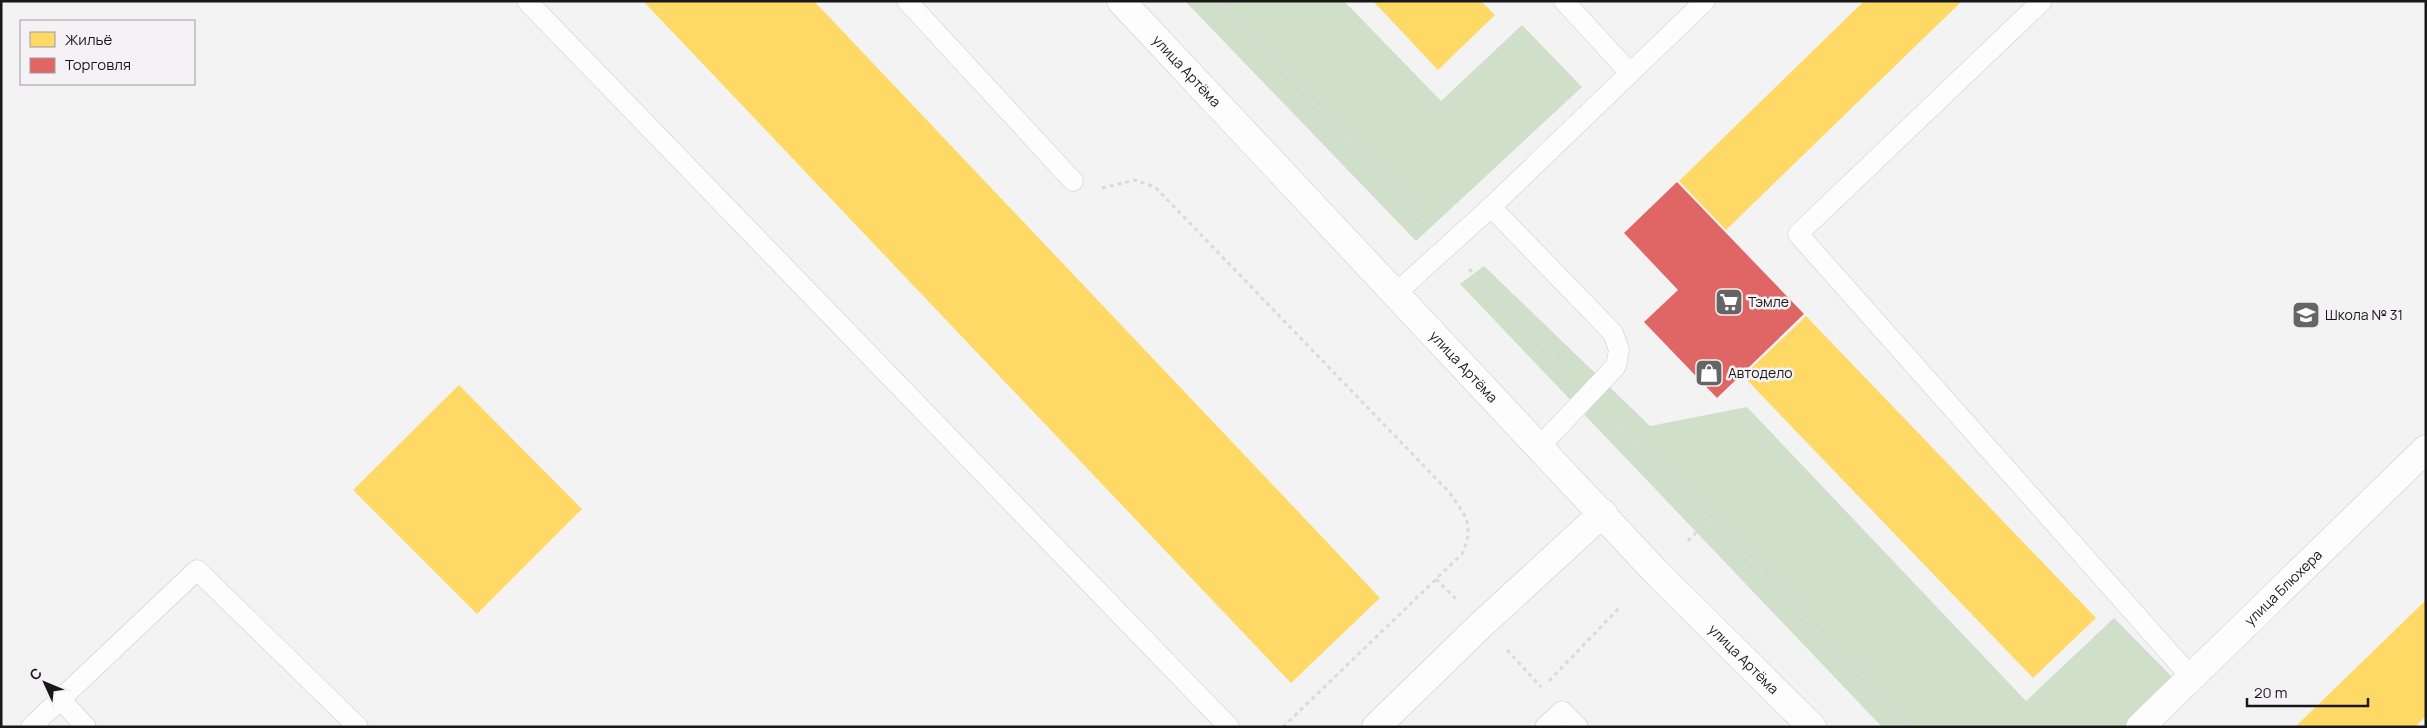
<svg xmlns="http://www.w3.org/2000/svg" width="2427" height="728" font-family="Manrope,sans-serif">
<rect width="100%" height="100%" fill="#f4f3f4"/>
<path fill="#cfdfc9" d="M 1185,1 L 1344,1 L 1441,101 L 1522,25 L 1582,87 L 1416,241 Z
M 1484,266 L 1650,426 L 1747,407 L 2026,701 L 2114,618 L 2174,679 L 2125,727 L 1882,727 L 1460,284 Z"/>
<path fill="#ffd966" d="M 643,1 L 814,1 L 1380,598 L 1291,683 Z
M 1373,1 L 1481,1 L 1495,15 L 1438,70 Z
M 1864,1 L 1962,1 L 1726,230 L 1679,181 Z
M 1806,316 L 2096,618 L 2033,678 L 1743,376 Z
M 459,385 L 582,509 L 477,614 L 353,490 Z
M 2426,600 L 2426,716 L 2415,727 L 2295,727 Z"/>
<path fill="#e06666" d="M 1677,182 L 1804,314 L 1717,398 L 1644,322 L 1678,290 L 1624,233 Z"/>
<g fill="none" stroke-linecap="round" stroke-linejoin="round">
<defs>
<path id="lane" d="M 527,1 L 1229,727
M 907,1 L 1073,181
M 1564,1 L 1630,73
M 2042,1 L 1798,234 L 2191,677
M 1491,207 L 1613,333 L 1619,350 L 1616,366 L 1540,446
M 1395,294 L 1491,207 L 1705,1
M 60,699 L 86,727
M 31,727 L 197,570 L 358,727
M 1545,727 L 1562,711 L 1578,727"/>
<path id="street" d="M 1376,727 L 1482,624 L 1603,513"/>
<g id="secondary">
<path id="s1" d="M 1121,1 L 1656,572 L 1812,727"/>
<path id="s2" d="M 2140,727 L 2426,449"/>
</g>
</defs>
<use href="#lane" stroke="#cac9ca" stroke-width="21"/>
<use href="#street" stroke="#cac9ca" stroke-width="29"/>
<use href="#secondary" stroke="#cac9ca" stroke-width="29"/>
<path stroke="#dadada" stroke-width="3" stroke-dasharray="4 4" stroke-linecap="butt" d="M 1219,1 L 1427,224
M 1102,188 L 1135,180 L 1155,187 L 1449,492 C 1466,516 1475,525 1462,554 L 1283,727
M 1469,269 L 1568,373
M 1610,417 L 1911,727
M 1688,541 L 1709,519
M 1436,579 L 1456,599
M 1507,650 L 1541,687
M 1549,681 L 1621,606"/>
<use href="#lane" stroke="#fdfdfd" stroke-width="20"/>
<use href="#street" stroke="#fdfdfd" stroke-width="28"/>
<use href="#secondary" stroke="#fdfdfd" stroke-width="28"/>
</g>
<defs>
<symbol id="supermarket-square" viewBox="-11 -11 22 22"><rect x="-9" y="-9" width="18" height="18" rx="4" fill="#666566" stroke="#f5f2f5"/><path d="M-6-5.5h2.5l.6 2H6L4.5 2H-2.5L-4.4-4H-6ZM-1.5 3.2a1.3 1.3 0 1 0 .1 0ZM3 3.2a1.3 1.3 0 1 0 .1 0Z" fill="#fff"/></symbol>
<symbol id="school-square" viewBox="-11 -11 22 22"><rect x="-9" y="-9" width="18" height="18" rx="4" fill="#666566" stroke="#f5f2f5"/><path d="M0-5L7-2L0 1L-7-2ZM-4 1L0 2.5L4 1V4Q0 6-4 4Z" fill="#fff"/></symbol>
<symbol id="shop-square" viewBox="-11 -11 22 22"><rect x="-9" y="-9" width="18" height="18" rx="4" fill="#666566" stroke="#f5f2f5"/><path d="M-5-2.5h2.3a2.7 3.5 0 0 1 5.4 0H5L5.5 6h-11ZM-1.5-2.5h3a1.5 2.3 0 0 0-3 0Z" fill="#fff"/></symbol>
</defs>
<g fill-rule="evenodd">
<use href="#supermarket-square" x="1713" y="286" width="32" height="32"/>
<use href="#school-square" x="2290" y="299" width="32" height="32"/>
<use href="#shop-square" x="1693" y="357" width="32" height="32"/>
</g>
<g text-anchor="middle" stroke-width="5" stroke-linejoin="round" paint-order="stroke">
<g font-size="14" fill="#191819" stroke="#f5f2f5">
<text dy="5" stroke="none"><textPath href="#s1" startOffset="96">улица Артёма</textPath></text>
<text dy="5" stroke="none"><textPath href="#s1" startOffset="501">улица Артёма</textPath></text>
<text dy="5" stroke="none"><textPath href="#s2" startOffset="200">улица Блюхера</textPath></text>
<text dy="5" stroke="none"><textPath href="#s1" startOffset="906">улица Артёма</textPath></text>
</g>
<g font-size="14" fill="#191819" stroke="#f5f2f5" text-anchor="start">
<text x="1748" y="307">Тэмле</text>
<text x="2325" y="320">Школа № 31</text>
<text x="1728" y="378">Автодело</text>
</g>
</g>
<rect width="2427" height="728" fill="none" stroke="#191819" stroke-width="5"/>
<rect x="20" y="20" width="175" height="65" fill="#f5f2f5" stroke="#9d9b9d"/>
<rect x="30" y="32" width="25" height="15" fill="#ffd966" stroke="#9d9b9d"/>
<text x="65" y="45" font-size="15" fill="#191819">Жильё</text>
<rect x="30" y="58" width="25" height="15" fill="#e06666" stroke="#9d9b9d"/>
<text x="65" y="70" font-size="15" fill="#191819">Торговля</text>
<g transform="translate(45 683) rotate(314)" stroke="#f5f2f5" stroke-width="4" paint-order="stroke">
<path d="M0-4L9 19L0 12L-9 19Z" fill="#191819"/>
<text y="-8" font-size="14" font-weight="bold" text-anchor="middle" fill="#191819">С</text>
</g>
<path d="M2247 698v8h121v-8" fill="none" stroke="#191819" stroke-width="2.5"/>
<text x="2254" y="698" font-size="15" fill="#191819" stroke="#f5f2f5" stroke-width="4" paint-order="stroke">20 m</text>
</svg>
